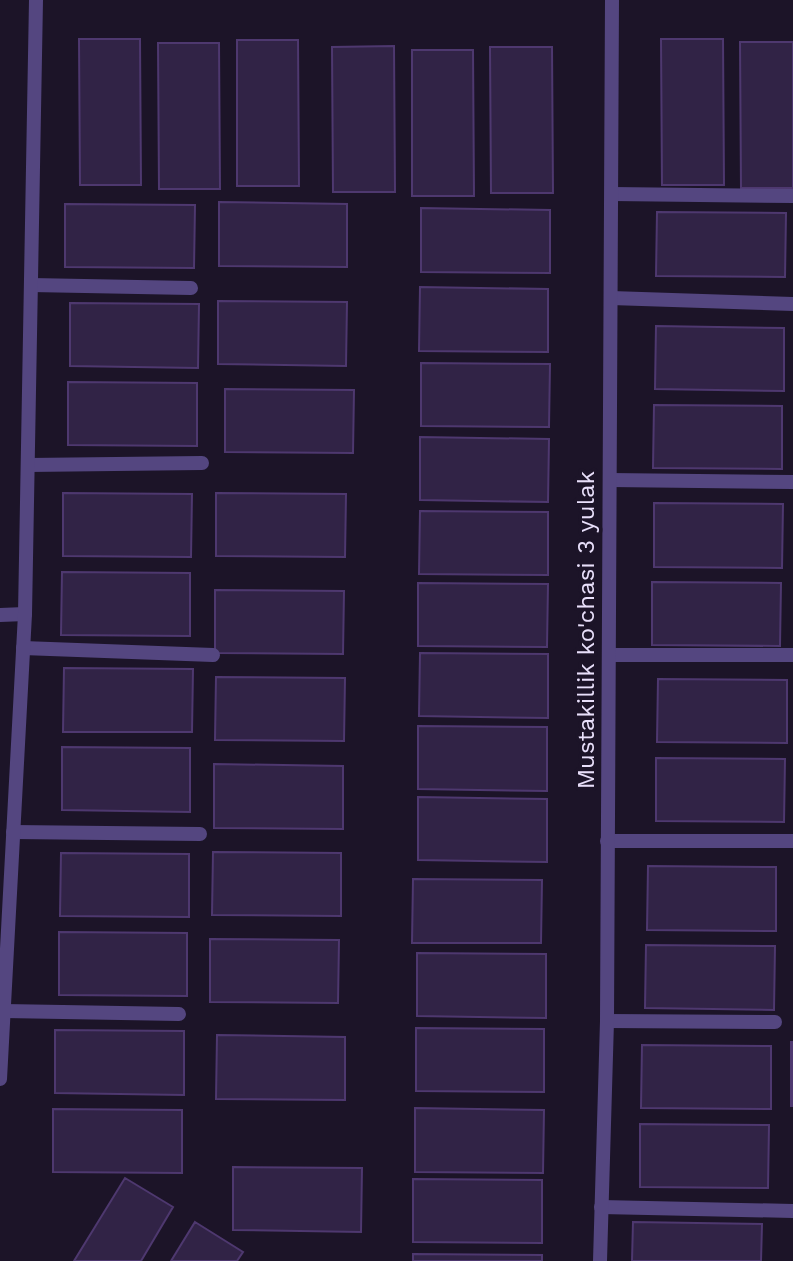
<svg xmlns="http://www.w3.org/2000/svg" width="793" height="1261" font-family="'Work Sans',sans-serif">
<rect width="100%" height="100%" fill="#1c1428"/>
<path fill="#312346" stroke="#4e386f" stroke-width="2" d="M 79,39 L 140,39 L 141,185 L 80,185 Z
M 661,39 L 723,39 L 724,185 L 662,185 Z
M 237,40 L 298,40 L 299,186 L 237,186 Z
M 740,42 L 793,42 L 793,188 L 741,188 Z
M 158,43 L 219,43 L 220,189 L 159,189 Z
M 394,46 L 395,192 L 333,192 L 332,47 Z
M 490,47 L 552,47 L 553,193 L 491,193 Z
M 412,50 L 473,50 L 474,196 L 412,196 Z
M 219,202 L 347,204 L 347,267 L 219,266 Z
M 65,204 L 195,205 L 194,268 L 65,267 Z
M 421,208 L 550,210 L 550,273 L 421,272 Z
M 657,212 L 786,213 L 785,277 L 656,276 Z
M 420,287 L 548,289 L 548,352 L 419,351 Z
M 218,301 L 347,302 L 346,366 L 218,364 Z
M 70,303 L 199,304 L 198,368 L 70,366 Z
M 656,326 L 784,328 L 784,391 L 655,389 Z
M 421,363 L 550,364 L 549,427 L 421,426 Z
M 68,382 L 197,383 L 197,446 L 68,445 Z
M 225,389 L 354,390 L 353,453 L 225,452 Z
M 654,405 L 782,406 L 782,469 L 653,468 Z
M 420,437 L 549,439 L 548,502 L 420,500 Z
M 63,493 L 192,494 L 191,557 L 63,556 Z
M 216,493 L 346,494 L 345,557 L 216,556 Z
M 654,503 L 783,504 L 782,568 L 654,567 Z
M 420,511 L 548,512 L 548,575 L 419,574 Z
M 62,572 L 190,573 L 190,636 L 61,635 Z
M 652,582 L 781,583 L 780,646 L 652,645 Z
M 418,583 L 548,584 L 547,647 L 418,646 Z
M 215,590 L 344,591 L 343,654 L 215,653 Z
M 420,653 L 548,654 L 548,718 L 419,716 Z
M 64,668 L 193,669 L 192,732 L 63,732 Z
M 216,677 L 345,678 L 344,741 L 215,740 Z
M 658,679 L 787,680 L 787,743 L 657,742 Z
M 418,726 L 547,727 L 547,791 L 418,789 Z
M 62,747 L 190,748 L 190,812 L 62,810 Z
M 656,758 L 785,759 L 784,822 L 656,821 Z
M 214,764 L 343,766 L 343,829 L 214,828 Z
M 418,797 L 547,799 L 547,862 L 418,860 Z
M 213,852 L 341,853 L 341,916 L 212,915 Z
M 61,853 L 189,854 L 189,917 L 60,916 Z
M 648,866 L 776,867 L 776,931 L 647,930 Z
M 413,879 L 542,880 L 541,943 L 412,943 Z
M 59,932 L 187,933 L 187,996 L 59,995 Z
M 210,939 L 339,940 L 338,1003 L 210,1002 Z
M 646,945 L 775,946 L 774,1010 L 645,1008 Z
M 417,953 L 546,954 L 546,1018 L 417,1016 Z
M 416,1028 L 544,1029 L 544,1092 L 416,1091 Z
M 55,1030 L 184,1031 L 184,1095 L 55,1093 Z
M 217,1035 L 345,1037 L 345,1100 L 216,1099 Z
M 791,1042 L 793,1042 L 793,1106 L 791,1106 Z
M 642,1045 L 771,1046 L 771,1109 L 641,1108 Z
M 415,1108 L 544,1110 L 543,1173 L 415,1172 Z
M 53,1109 L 182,1110 L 182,1173 L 53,1172 Z
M 640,1124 L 769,1125 L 768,1188 L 640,1187 Z
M 233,1167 L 362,1168 L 361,1232 L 233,1230 Z
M 125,1178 L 173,1207 L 141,1261 L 74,1261 Z
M 413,1179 L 542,1180 L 542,1243 L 413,1242 Z
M 195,1222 L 243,1252 L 237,1261 L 171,1261 Z
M 633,1222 L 762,1224 L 761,1261 L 632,1261 Z
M 413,1254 L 542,1255 L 542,1261 L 413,1261 Z"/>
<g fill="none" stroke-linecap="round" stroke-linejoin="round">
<path stroke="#544680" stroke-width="14" d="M 612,194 L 793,196
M 31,285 L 191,288
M 611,298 L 793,304
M 28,465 L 202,463
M 610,480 L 793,482
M 0,615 L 25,614
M 23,648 L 213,655
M 609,655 L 793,655
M 13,832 L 200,834
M 607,841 L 793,841
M 4,1011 L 179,1014
M 607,1021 L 775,1022
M 601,1207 L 793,1211"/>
<path stroke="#544680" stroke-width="14" d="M 0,1079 L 25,614 L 36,0
M 600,1261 L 607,1021 L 612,0"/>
</g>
<g text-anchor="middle" stroke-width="7" stroke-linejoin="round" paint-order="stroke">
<g font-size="24" fill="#e8dffa" stroke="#1c1428">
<text transform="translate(586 630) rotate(-90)" y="8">Mustakillik ko'chasi 3 yulak</text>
</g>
</g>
</svg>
